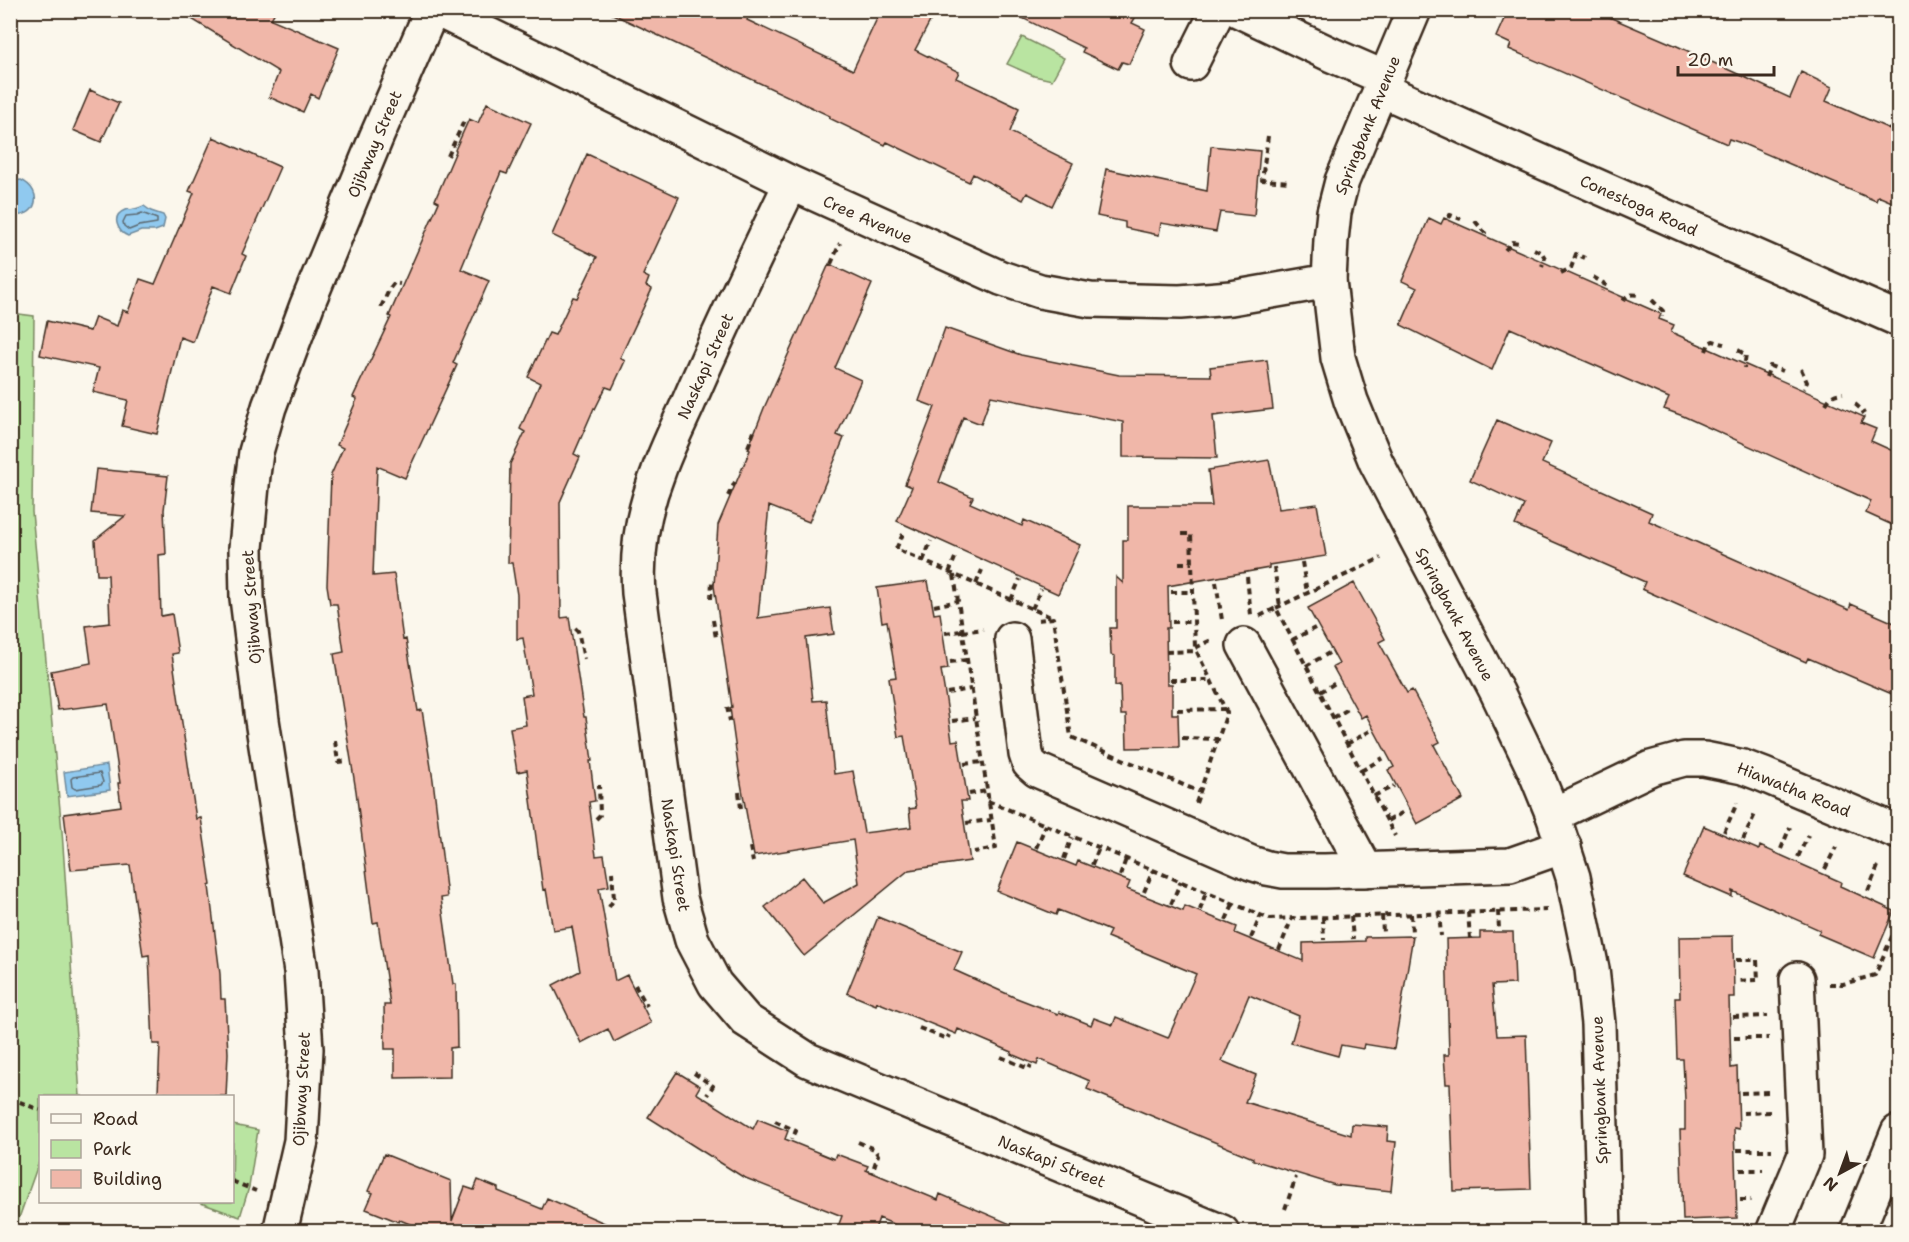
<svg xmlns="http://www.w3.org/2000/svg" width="1909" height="1242" font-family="'Shantell Sans',sans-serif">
<rect width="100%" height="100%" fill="#fbf7ec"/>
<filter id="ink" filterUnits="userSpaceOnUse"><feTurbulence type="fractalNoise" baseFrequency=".0167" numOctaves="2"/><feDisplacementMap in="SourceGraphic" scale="12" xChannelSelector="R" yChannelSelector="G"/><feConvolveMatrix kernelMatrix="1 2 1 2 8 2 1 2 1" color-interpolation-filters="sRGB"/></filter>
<g filter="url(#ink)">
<path fill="#b9e4a1" stroke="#7a8760" stroke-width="1.5" d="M 1022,37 L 1064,58 L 1052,80 L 1034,76 L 1007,64 Z
M 11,313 L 34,316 L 32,512 L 62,831 L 80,1096 L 83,1096 L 40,1096 L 40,1159 L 14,1232 L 10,1231 Z
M 233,1125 L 258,1130 L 249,1187 L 240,1217 L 198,1202 L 232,1202 Z"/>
<path fill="#90c9ef" stroke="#6e899b" stroke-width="1.5" d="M 21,180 C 45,191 37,220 11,215 L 11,181 Z
M 144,206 L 151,211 L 163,215 L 165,219 L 163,228 L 155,231 L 141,231 L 128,236 C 118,232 110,216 125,210 C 130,208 129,211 134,209 C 138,209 140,207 144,206 Z
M 107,765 L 110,790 L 67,796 L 64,772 Z"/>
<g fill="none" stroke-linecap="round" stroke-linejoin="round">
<path stroke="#5d6a72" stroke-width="1.5" d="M 142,213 L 157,219 L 157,223 L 139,226 L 129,230 L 124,226 L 123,222 L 126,216 L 137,215 Z
M 100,773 L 103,782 L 101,785 L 75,789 L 72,787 L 71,779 L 73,777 Z"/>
</g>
<path fill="#f0b7a9" stroke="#3b2a1e" stroke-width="1.5" d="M 177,10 L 276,10 L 271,19 L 339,48 L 318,98 L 311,94 L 303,112 L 269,97 L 279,72 Z
M 604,10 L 751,10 L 747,20 L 853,70 L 881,10 L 936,10 L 915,50 L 959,72 L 956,78 L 1019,108 L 1010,132 L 1073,163 L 1052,206 L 1027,193 L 1023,200 L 973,174 L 969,182 L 887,142 L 885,145 L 829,118 L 830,116 Z
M 1006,10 L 1119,10 L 1135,18 L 1132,23 L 1145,29 L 1129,64 L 1122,62 L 1118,69 L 1082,52 L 1084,48 Z
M 1508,10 L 1593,10 L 1677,46 L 1790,98 L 1801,72 L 1832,87 L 1826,101 L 1899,133 L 1899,205 L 1878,196 L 1876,201 L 1741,143 L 1729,139 L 1727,144 L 1509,49 L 1511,44 L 1496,37 Z
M 90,90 L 119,103 L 101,142 L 73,130 Z
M 487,103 L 531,123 L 507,174 L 501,172 L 461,269 L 489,281 L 453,363 L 457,365 L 405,478 L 377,466 L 373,576 L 394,574 L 403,640 L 406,639 L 418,711 L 422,710 L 433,780 L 447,897 L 441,898 L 453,984 L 456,984 L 457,1047 L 450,1048 L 450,1077 L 395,1078 L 395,1049 L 385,1049 L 384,1005 L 390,1005 L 378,922 L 373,923 L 356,791 L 334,654 L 344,652 L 337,604 L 330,604 L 327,585 L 331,475 L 343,448 L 337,445 L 357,399 L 353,397 L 391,317 L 389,316 L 439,202 L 435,200 L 456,151 L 455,150 L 469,119 L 478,123 Z
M 213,137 L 280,167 L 242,254 L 246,256 L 231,293 L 213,286 L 193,342 L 180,337 L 157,434 L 122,426 L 128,400 L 93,392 L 99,368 L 40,355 L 47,321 L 90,331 L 95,317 L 117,326 L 122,310 L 128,312 L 140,279 L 155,284 L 194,193 L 189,191 Z
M 1211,146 L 1260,151 L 1254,216 L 1220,212 L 1216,232 L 1161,223 L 1159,235 L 1125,228 L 1125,222 L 1097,216 L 1106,169 L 1207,191 Z
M 587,154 L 679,197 L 643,275 L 649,278 L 646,286 L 652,289 L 620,358 L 625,361 L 612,389 L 606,387 L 595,409 L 594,408 L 574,454 L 580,457 L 560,502 L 561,618 L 569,617 L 584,717 L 586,717 L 592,761 L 590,761 L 595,801 L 589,802 L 596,856 L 604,855 L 609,886 L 599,888 L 615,981 L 627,975 L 651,1023 L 614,1042 L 608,1029 L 581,1043 L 553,985 L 580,971 L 572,927 L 553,930 L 546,889 L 543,890 L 527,770 L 517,772 L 510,728 L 526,725 L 522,696 L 532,694 L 523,638 L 517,639 L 517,595 L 512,563 L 508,563 L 510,464 L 525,432 L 520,429 L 540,383 L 528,377 L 549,333 L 555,335 L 573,297 L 577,298 L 597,257 L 552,235 Z
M 1429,218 L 1441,224 L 1444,218 L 1661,314 L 1659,319 L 1674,325 L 1671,332 L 1864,417 L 1861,423 L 1876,429 L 1871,441 L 1893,451 L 1899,438 L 1899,528 L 1866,513 L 1871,501 L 1683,416 L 1664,409 L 1669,398 L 1510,328 L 1492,370 L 1401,325 L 1417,288 L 1402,281 Z
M 829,264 L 872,284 L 835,368 L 861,380 L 837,435 L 844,438 L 809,522 L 769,506 L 758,618 L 830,608 L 834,634 L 806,638 L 813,701 L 826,700 L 834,774 L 853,771 L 864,833 L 911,827 L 909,809 L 916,808 L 904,736 L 898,737 L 889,678 L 896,677 L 887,621 L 882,622 L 877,588 L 928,581 L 934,614 L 940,613 L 948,669 L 941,670 L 946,700 L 952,741 L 958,740 L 968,801 L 961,801 L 970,861 L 909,870 L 804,956 L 765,907 L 802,877 L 823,903 L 859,883 L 853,840 L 754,856 L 739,772 L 730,708 L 732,707 L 714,586 L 718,525 L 750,450 L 748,449 L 764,408 Z
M 945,328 L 1021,355 L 1119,375 L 1211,376 L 1210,367 L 1267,360 L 1273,409 L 1213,416 L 1217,458 L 1123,457 L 1123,422 L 991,396 L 981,424 L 963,417 L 939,482 L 973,497 L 970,503 L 1022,526 L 1024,520 L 1080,545 L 1058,594 L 897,521 L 912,487 L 905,484 L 935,407 L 919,401 Z
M 1497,420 L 1551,443 L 1542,463 L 1652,513 L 1649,521 L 1849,610 L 1851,604 L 1899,625 L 1899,697 L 1808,658 L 1806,662 L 1642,589 L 1645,582 L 1515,525 L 1524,505 L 1470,480 Z
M 1269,460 L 1279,509 L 1317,504 L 1326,556 L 1269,565 L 1269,568 L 1168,586 L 1169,628 L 1166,628 L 1167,684 L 1172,684 L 1172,714 L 1178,714 L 1179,747 L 1127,748 L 1126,715 L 1121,715 L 1120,685 L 1115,686 L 1115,656 L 1111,655 L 1110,628 L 1116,628 L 1116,577 L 1123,583 L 1123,540 L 1128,540 L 1128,506 L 1212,506 L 1208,470 Z
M 96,469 L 168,476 L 164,510 L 166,554 L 159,555 L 161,616 L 172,614 L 178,653 L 172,654 L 196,819 L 201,818 L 211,885 L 209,886 L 220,974 L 221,999 L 225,999 L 228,1053 L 226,1096 L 179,1096 L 179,1094 L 158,1093 L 160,1044 L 153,1044 L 149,955 L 143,956 L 130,865 L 71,870 L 64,814 L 121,806 L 118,783 L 120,783 L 108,704 L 58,710 L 51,671 L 91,663 L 86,626 L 110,623 L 108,575 L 97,575 L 95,540 L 125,516 L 91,513 Z
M 1354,583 L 1385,639 L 1379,642 L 1407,693 L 1412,690 L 1440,742 L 1434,745 L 1463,799 L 1417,824 L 1388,770 L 1394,767 L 1366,715 L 1361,718 L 1333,667 L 1339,664 L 1308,608 Z
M 1704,826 L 1759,850 L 1760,846 L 1841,882 L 1840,886 L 1894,911 L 1874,958 L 1818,934 L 1820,930 L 1732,891 L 1732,897 L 1683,876 Z
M 1017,842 L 1076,866 L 1078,861 L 1130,882 L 1127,889 L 1183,911 L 1185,906 L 1237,927 L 1235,933 L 1303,961 L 1303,943 L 1365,941 L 1365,937 L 1413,936 L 1394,1049 L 1364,1044 L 1363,1049 L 1341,1045 L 1338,1056 L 1291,1043 L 1299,1016 L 1249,995 L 1222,1061 L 1256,1075 L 1245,1102 L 1351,1135 L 1352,1124 L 1388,1127 L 1387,1141 L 1396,1142 L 1391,1191 L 1335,1185 L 1253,1160 L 1253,1158 L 1087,1089 L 1090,1081 L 1039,1059 L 1037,1065 L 1011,1054 L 1012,1052 L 958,1029 L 956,1034 L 877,1002 L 876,1005 L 847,993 L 878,917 L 962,952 L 954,970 L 1014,997 L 1058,1014 L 1059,1012 L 1091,1025 L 1094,1018 L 1113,1025 L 1116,1017 L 1168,1038 L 1196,974 L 1107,937 L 1110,931 L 1086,921 L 1058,910 L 1056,915 L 997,891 Z
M 1480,932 L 1513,932 L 1515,984 L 1492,985 L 1497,1036 L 1526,1035 L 1531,1189 L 1454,1191 L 1450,1084 L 1446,1084 L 1444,1055 L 1449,1055 L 1446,939 L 1480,938 Z
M 1733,936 L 1734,997 L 1729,997 L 1731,1068 L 1737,1067 L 1739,1129 L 1734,1128 L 1737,1218 L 1683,1220 L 1680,1130 L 1685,1130 L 1685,1100 L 1683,1059 L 1677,1059 L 1675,998 L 1680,998 L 1679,937 Z
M 677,1072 L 700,1086 L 696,1093 L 753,1129 L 758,1119 L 788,1131 L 785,1139 L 834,1159 L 836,1154 L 868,1166 L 866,1170 L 938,1200 L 940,1194 L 1029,1232 L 912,1232 L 879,1218 L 874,1232 L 836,1232 L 842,1216 L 743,1177 L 648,1117 Z
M 384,1154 L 451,1181 L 452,1221 L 465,1187 L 474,1190 L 478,1180 L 498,1188 L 498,1191 L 542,1209 L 547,1198 L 625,1232 L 429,1232 L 400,1220 L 399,1222 L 366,1209 L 373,1193 L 368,1191 Z"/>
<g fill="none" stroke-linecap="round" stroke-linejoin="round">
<defs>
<path id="minor" d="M 438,10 L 791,183 L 1001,278 L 1040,291 L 1090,300 L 1180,302 L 1231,298 L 1329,281
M 1238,10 L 1332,55 L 1385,78
M 1191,64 L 1218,10
M 1380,89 L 1495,141 L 1898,319
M 791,183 C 755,257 719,331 687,406 C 677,428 666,450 658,473 C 643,511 636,553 639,593 L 680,898 L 692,940 L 715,984 L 746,1020 L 808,1060 L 1222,1232
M 1012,639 L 1026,754 L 1029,763 L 1037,770 L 1251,863 L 1267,868 L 1283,871 L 1325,871 L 1510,865 L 1564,846
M 1244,645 L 1366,870
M 1553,815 L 1651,768 L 1684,759 L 1704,759 L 1724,763 L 1743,767 L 1764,775 L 1898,832
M 280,1232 L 301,1141 L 306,1049 L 301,971 L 262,720 L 247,598 L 246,548 L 253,475 L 256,452 L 269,407 L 307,305 L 376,138 L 432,10
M 1773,1232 L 1805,1155 L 1797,979
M 1857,1232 L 1898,1132"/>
<path id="major" d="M 1414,10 L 1342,181 L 1334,212 L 1331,240 L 1329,281 L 1338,358 L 1351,401 L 1376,462 L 1497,692 L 1535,771 L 1553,815 L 1573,877 L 1592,969 L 1598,1024 L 1604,1232"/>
</defs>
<use href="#minor" stroke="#3b2a1e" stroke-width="38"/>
<use href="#major" stroke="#3b2a1e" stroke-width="38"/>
<path stroke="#3b2a1e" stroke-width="4" stroke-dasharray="6 4.5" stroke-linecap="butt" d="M 1050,16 L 1053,10
M 1268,136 L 1262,180 L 1291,182
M 448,156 L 465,119
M 1449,218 L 1450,215 L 1461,219
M 1475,221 L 1485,233 L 1483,238
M 1534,249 L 1542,253 L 1545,258 L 1542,266
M 1505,250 L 1512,242 L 1521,243
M 831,264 L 840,243
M 1561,273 L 1571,268 L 1576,254 L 1585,258
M 1593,277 L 1605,284 L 1602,291
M 1652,300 L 1663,311 L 1663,317
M 1623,301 C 1627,294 1631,294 1638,295
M 381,307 L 390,288 L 394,283 L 400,284
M 1738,350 L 1746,355 L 1744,368
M 1706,351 L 1709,343 L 1713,341 L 1724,344
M 1801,369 L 1807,382 L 1804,389
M 1766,377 L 1770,366 L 1783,371
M 1826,404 C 1831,396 1833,394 1843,393
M 1855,404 L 1862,410 L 1864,414
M 748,447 L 755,429
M 728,496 L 735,482
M 903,534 L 896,549 L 1053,618
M 1182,534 L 1191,534 L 1195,648
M 923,561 L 931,541
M 1302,562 L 1307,593
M 1179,563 L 1192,563
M 1274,567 L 1280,606
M 949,573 L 955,558
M 954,575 L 996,848 L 974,852
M 1247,577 L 1251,615
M 1216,582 L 1222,620
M 976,584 L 982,570
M 1171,592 L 1193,592
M 711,599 L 712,581
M 1011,600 L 1020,579
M 934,606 L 958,601
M 1276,608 L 1381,558
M 1032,609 L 1041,589
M 1260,616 L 1276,608 L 1395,836
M 713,620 L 716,638
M 1038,620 L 1053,618 L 1071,737 L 1200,792
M 1172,622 L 1194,622
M 575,628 L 578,631 L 584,659
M 962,632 L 983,629
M 945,633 L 962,631
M 1292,640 L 1315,628
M 1166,652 L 1197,651
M 950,662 L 967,660
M 1306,666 L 1329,653
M 1170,680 L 1211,680
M 1320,692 L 1337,682
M 947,693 L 971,689
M 727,707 L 730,721
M 1177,710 L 1225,709
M 1333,718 L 1350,708
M 952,721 L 975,718
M 1182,738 L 1218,739
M 335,741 L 338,762 L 346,761
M 1347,744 L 1370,731
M 964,764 L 982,762
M 1361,771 L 1383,758
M 739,792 L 741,808
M 969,794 L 986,791
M 1374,796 L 1394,786
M 988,801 L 1270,919 L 1547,910
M 1196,803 L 1227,713 L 1195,648 L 1213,639
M 596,819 L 600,815 L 599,785
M 1388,821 L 1405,811
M 966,823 L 991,820
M 1724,832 L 1737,803
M 1743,840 L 1756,812
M 750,847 L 753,862
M 1036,848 L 1046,825
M 1781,849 L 1790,827
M 1798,857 L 1808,835
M 1064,859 L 1072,837
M 1092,865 L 1099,848
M 1825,869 L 1836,847
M 1120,876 L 1126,859
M 1868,891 L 1878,866
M 1144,892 L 1153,870
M 1171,904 L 1181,881
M 609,907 L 614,899 L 612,872
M 1200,910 L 1206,892
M 1498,911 L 1499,929
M 1439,912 L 1441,936
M 1468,912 L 1470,938
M 1411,914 L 1412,933
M 1382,915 L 1383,933
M 1351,916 L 1353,939
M 1323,917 L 1324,940
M 1226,920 L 1233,904
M 1251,938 L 1261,915
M 1279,950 L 1292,918
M 1736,960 L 1757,960 L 1758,980 L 1737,981
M 1829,984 L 1843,984 L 1875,975 L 1898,923
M 635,985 L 647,1006
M 1733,1017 L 1768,1016
M 919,1028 L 947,1039 L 949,1035
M 1734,1038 L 1769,1038
M 1001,1057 L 1029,1069 L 1031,1065
M 694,1073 L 713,1086 L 707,1095
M 1741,1093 L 1770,1092
M 10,1098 L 40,1110
M 1743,1113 L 1772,1112
M 775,1121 L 796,1131 L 792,1139
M 858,1142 L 874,1149 L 878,1155 L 872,1173
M 1737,1150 L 1772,1150
M 1740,1170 L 1763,1170
M 232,1181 L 256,1191
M 1740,1200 L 1751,1200
M 1285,1209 L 1296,1177"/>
<use href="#minor" stroke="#fbf7ec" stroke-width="33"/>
<use href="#major" stroke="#fbf7ec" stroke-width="33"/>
</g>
</g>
<g text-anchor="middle" stroke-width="4.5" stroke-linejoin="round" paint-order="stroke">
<g font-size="16" fill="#3b2a1e" stroke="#fbf7ec">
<text transform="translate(1367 125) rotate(-68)" y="6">Springbank Avenue</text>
<text transform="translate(374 144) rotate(-67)" y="6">Ojibway Street</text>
<text transform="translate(1639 205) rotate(24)" y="6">Conestoga Road</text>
<text transform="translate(868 219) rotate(24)" y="6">Cree Avenue</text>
<text transform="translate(705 366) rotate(-66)" y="6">Naskapi Street</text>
<text transform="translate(251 607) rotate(-94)" y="6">Ojibway Street</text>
<text transform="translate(1455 614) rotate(62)" y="6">Springbank Avenue</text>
<text transform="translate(1794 789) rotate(22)" y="6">Hiawatha Road</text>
<text transform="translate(676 855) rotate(81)" y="6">Naskapi Street</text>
<text transform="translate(301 1089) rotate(-87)" y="6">Ojibway Street</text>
<text transform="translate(1599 1090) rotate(-92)" y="6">Springbank Avenue</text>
<text transform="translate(1052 1161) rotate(22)" y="6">Naskapi Street</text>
</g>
</g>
<rect width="1909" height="1242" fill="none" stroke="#fbf7ec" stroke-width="36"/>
<rect x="18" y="18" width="1873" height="1206" fill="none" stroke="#3b2a1e" stroke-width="2" filter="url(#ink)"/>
<rect x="39" y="1095" width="195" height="108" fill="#fbf7ec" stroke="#aea59a" stroke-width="1.5"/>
<rect x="51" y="1114" width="30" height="9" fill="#fbf7ec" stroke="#aea59a" stroke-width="1.5"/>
<text x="93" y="1125" font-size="18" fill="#3b2a1e">Road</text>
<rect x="51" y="1140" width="30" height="18" fill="#b9e4a1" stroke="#aea59a" stroke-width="1.5"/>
<text x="93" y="1155" font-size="18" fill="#3b2a1e">Park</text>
<rect x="51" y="1170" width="30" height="18" fill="#f0b7a9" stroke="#aea59a" stroke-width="1.5"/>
<text x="93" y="1185" font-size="18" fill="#3b2a1e">Building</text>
<g transform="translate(1840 1173) rotate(221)" stroke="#fbf7ec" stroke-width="4.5" paint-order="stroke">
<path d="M0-4.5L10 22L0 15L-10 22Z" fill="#3b2a1e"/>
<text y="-9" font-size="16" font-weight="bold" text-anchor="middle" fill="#3b2a1e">N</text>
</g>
<path d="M1678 66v9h96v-9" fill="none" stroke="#3b2a1e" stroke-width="3"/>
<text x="1687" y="66" font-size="18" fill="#3b2a1e" stroke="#fbf7ec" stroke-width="4.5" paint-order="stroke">20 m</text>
</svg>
